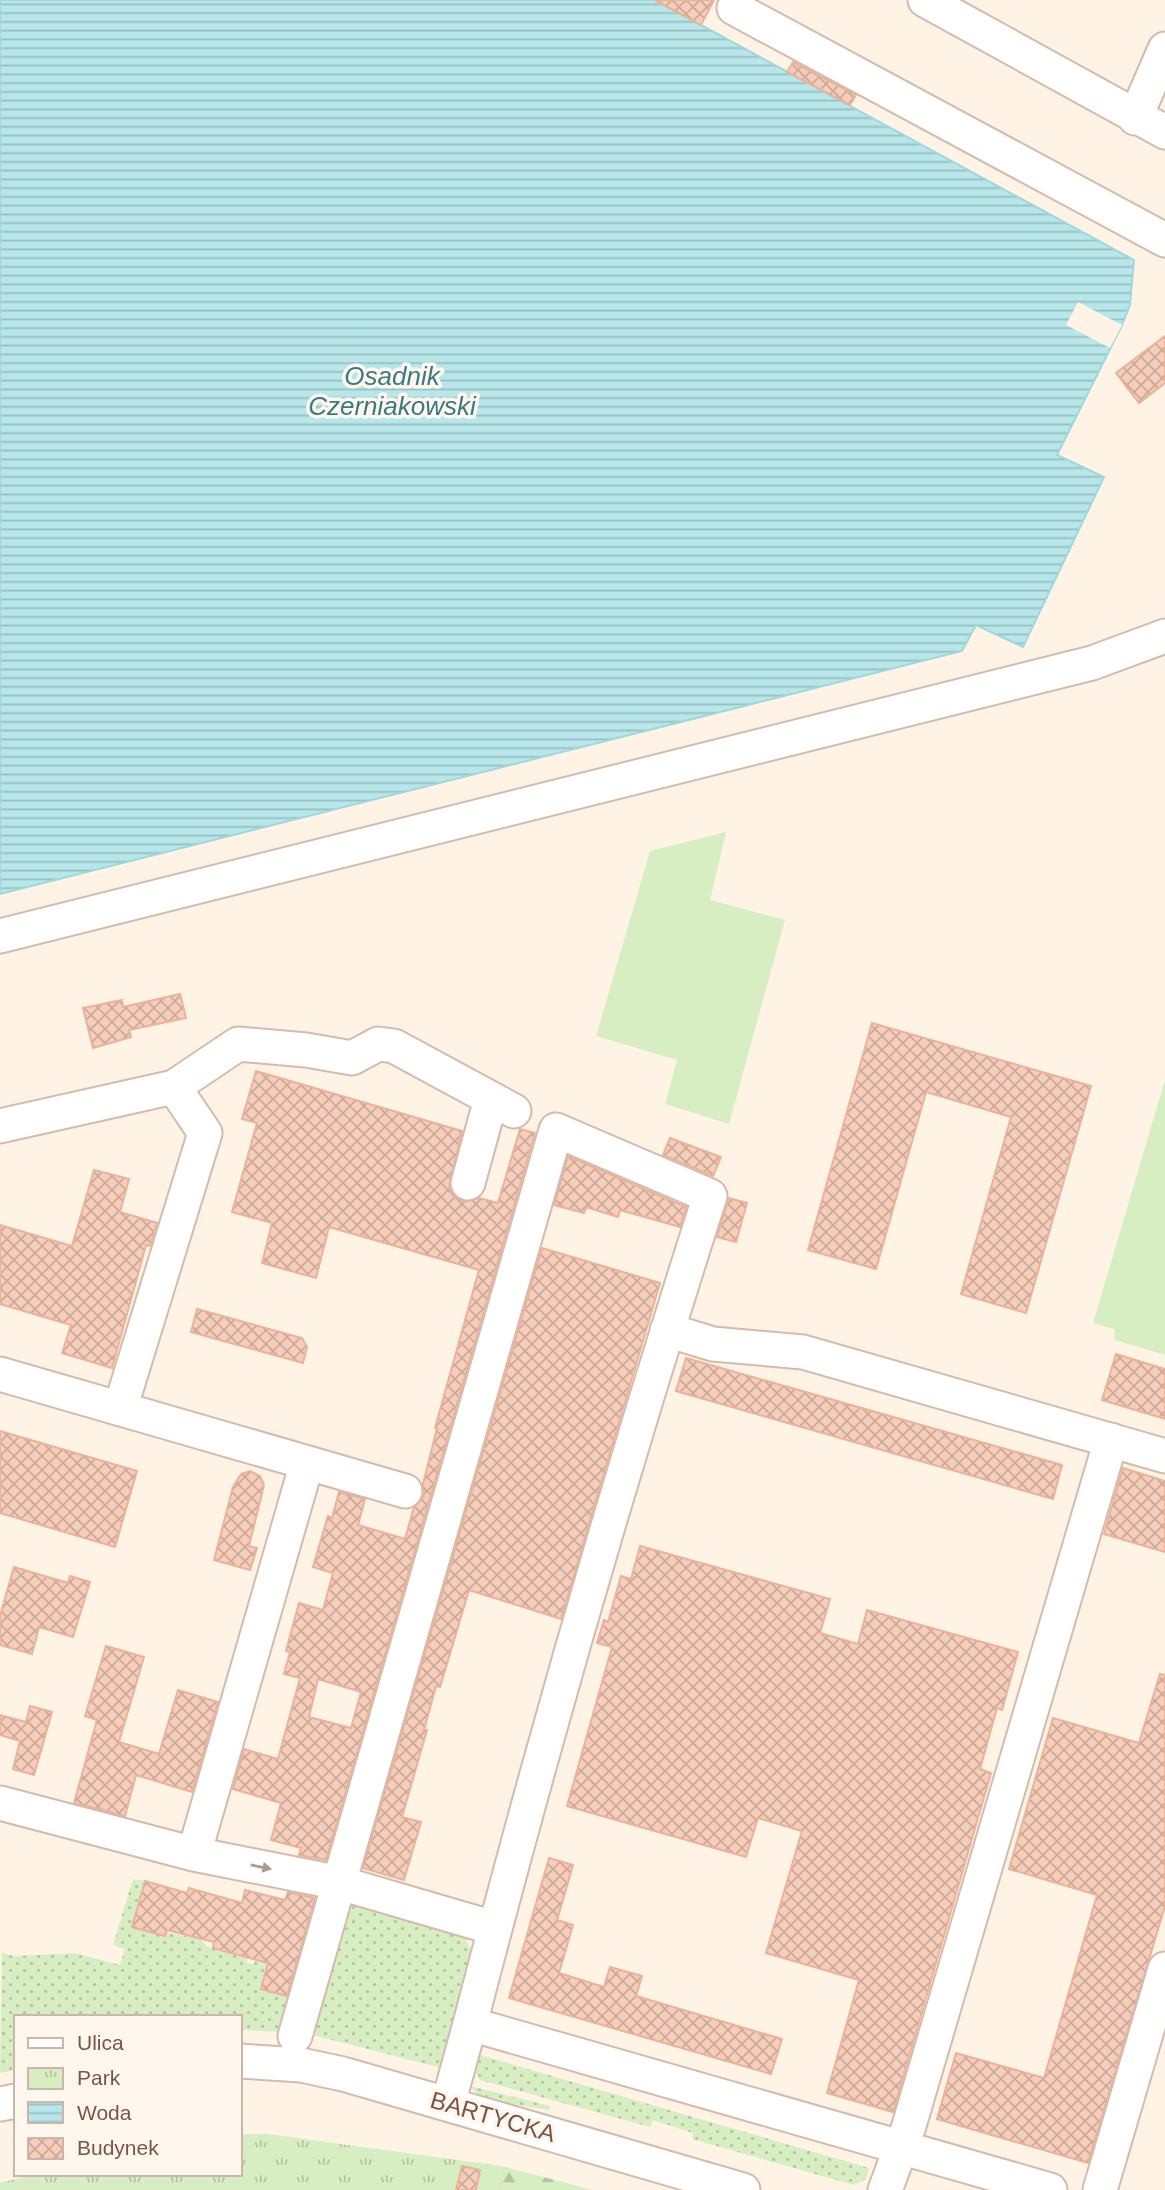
<svg xmlns="http://www.w3.org/2000/svg" width="1165" height="2190" font-family="Helvetica,sans-serif">
<defs>
<pattern id="grass-dots" width="8" height="8" patternUnits="userSpaceOnUse" patternTransform="scale(1.75)"><rect width="8" height="8" fill="#d7eec2"/><path d="M2 2h.1M6 6h.1" fill="none" stroke="#b3c49f" stroke-width="1.8" stroke-linecap="round"/></pattern>
<pattern id="forest-firs" width="22" height="20" patternUnits="userSpaceOnUse" patternTransform="scale(1.75)"><rect width="22" height="20" fill="#d7eec2"/><path d="M5 1l3.5 6h-7zM16 11l3.5 6h-7z" fill="#b3c49f"/></pattern>
<pattern id="park-tufts" width="24" height="20" patternUnits="userSpaceOnUse" patternTransform="scale(1.75)"><rect width="24" height="20" fill="#d7eec2"/><path d="M3 7l-1-3M5 7V3M7 7l1-3M15 17l-1-3M17 17v-4M19 17l1-3" fill="none" stroke="#b3c49f"/></pattern>
<pattern id="water-rules" width="6" height="5" patternUnits="userSpaceOnUse" patternTransform="scale(1.75)"><rect width="6" height="5" fill="#b7e7ea"/><path d="M0 2.5h6" fill="none" stroke="#9abebf"/></pattern>
<pattern id="building-cross-hatch" width="8" height="8" patternUnits="userSpaceOnUse" patternTransform="scale(1.75)"><rect width="8" height="8" fill="#f6cdba"/><path d="M0 0l8 8M0 8l8-8" fill="none" stroke="#cca999"/></pattern>
</defs>
<rect width="100%" height="100%" fill="#fef3e5"/>
<path fill="url(#grass-dots)" d="M 133,1879 L 145,1881 L 132,1926 L 201,1939 L 206,1946 L 248,1958 L 247,1963 L 254,1964 L 272,1898 L 285,1902 L 261,1988 L 288,1996 L 294,1973 L 300,1975 L 284,2032 L 240,2030 L 240,2017 L 16,2017 L 16,2070 L 0,2073 L 2,1953 L 14,1956 L 75,1953 L 120,1965 L 125,1949 L 113,1945 Z
M 347,1897 L 464,1936 L 474,1954 L 442,2068 L 308,2034 Z
M 480,2055 L 869,2168 L 866,2179 L 854,2185 L 692,2139 L 693,2133 L 653,2120 L 650,2127 L 480,2080 L 475,2071 Z
M 470,2086 L 550,2106 L 550,2110 L 482,2100 Z"/>
<path fill="url(#forest-firs)" d="M 501,2166 L 593,2190 L 496,2190 Z"/>
<path fill="url(#park-tufts)" d="M 240,2134 L 268,2134 L 501,2166 L 496,2190 L 0,2190 L 0,2183 L 35,2174 L 240,2174 Z"/>
<path fill="#d7eec2" d="M 726,832 L 710,900 L 785,920 L 729,1124 L 665,1104 L 677,1060 L 596,1036 L 650,851 Z
M 1165,1080 L 1165,1355 L 1115,1340 L 1114,1329 L 1093,1323 Z"/>
<path fill="url(#water-rules)" stroke="#9dd8dd" stroke-width="2" d="M 0,0 L 655,0 L 1134,260 L 1130,305 L 1122,325 L 1057,455 L 1104,477 L 1023,647 L 976,625 L 962,651 L 0,894 Z"/>
<path fill="#fef3e5" d="M 1078,302 L 1122,325 L 1110,348 L 1066,325 Z"/>
<path fill="url(#building-cross-hatch)" stroke="#ebb299" stroke-width="2" fill-rule="evenodd" d="M 655,0 L 714,0 L 701,25 Z
M 793,62 L 856,95 L 850,105 L 787,72 Z
M 1165,336 L 1165,383 L 1139,403 L 1116,373 Z
M 180,994 L 186,1018 L 129,1030 L 131,1037 L 93,1048 L 83,1008 L 122,1000 L 123,1007 Z
M 872,1023 L 1091,1086 L 1026,1313 L 961,1294 L 1011,1117 L 926,1092 L 876,1269 L 808,1250 Z
M 256,1071 L 462,1131 L 449,1187 L 455,1197 L 464,1202 L 479,1198 L 498,1203 L 520,1129 L 535,1133 L 326,1860 L 299,1855 L 301,1848 L 271,1840 L 281,1803 L 233,1789 L 244,1749 L 278,1759 L 300,1678 L 284,1674 L 290,1652 L 286,1651 L 299,1603 L 323,1610 L 333,1573 L 313,1567 L 328,1516 L 332,1518 L 339,1492 L 365,1499 L 358,1525 L 405,1539 L 414,1507 L 424,1496 L 423,1484 L 437,1428 L 435,1428 L 479,1270 L 329,1227 L 316,1278 L 262,1263 L 272,1223 L 232,1212 L 257,1123 L 242,1119 ZM 318,1679 L 361,1692 L 351,1728 L 309,1717 Z
M 670,1138 L 721,1157 L 713,1176 L 663,1155 Z
M 568,1156 L 686,1207 L 680,1227 L 620,1210 L 618,1217 L 586,1207 L 584,1213 L 554,1205 Z
M 94,1170 L 129,1179 L 120,1212 L 157,1223 L 150,1246 L 146,1245 L 112,1368 L 62,1353 L 71,1325 L 0,1304 L 0,1225 L 72,1246 Z
M 729,1198 L 747,1203 L 736,1242 L 717,1237 Z
M 542,1248 L 660,1283 L 561,1619 L 469,1590 L 440,1687 L 436,1686 L 424,1730 L 427,1730 L 402,1817 L 421,1822 L 404,1880 L 363,1868 Z
M 197,1309 L 302,1338 L 307,1347 L 303,1363 L 191,1332 Z
M 1116,1354 L 1165,1369 L 1165,1419 L 1102,1400 Z
M 686,1358 L 1062,1465 L 1053,1499 L 676,1391 Z
M 0,1431 L 137,1471 L 115,1547 L 0,1513 Z
M 1123,1468 L 1165,1481 L 1165,1552 L 1104,1534 Z
M 250,1471 L 260,1476 L 264,1485 L 249,1546 L 257,1548 L 250,1570 L 214,1560 L 233,1487 L 241,1474 Z
M 640,1546 L 830,1599 L 820,1633 L 858,1644 L 867,1610 L 1018,1652 L 1002,1710 L 997,1708 L 980,1769 L 991,1773 L 893,2112 L 827,2093 L 859,1980 L 766,1953 L 802,1831 L 758,1818 L 746,1857 L 567,1806 L 612,1647 L 597,1643 L 604,1620 L 608,1622 L 621,1576 L 631,1579 Z
M 14,1567 L 68,1583 L 70,1576 L 90,1582 L 73,1637 L 39,1627 L 32,1654 L 0,1645 L 0,1616 Z
M 106,1646 L 144,1657 L 119,1742 L 159,1754 L 178,1690 L 218,1702 L 192,1792 L 136,1775 L 125,1816 L 74,1803 L 97,1720 L 85,1716 Z
M 1160,1674 L 1165,1675 L 1165,1906 L 1088,2163 L 937,2119 L 956,2053 L 1044,2078 L 1097,1895 L 1009,1869 L 1053,1718 L 1139,1743 Z
M 30,1706 L 52,1712 L 34,1775 L 13,1769 L 20,1741 L 0,1735 L 0,1715 L 26,1722 Z
M 549,1858 L 573,1865 L 557,1920 L 573,1925 L 559,1973 L 604,1987 L 610,1967 L 642,1976 L 636,1996 L 782,2039 L 771,2074 L 509,1998 Z
M 145,1881 L 187,1893 L 189,1888 L 242,1903 L 245,1890 L 285,1900 L 288,1892 L 315,1898 L 287,1996 L 261,1989 L 268,1963 L 213,1948 L 214,1942 L 167,1930 L 165,1936 L 132,1927 Z
M 462,2166 L 480,2170 L 476,2190 L 456,2190 Z"/>
<g fill="none" stroke-linecap="round" stroke-linejoin="round">
<defs>
<path id="minor" d="M 925,0 L 1165,132
M 734,8 L 1165,240
M 1135,118 L 1165,49
M 0,936 L 1092,663 L 1165,636
M 0,1126 L 174,1087 L 238,1044 L 306,1050 L 352,1058 L 378,1044 L 394,1046 L 514,1111
M 468,1183 L 491,1099
M 667,1330 L 713,1344 L 803,1352 L 1165,1456
M 0,1374 L 405,1491
M 120,1409 L 205,1133 L 174,1087
M 0,1803 L 194,1854 L 340,1883 L 494,1928
M 194,1854 L 307,1463
M 295,2036 L 556,1130 L 710,1196 C 622,1469 542,1746 470,2024 L 1050,2190
M 240,2061 L 301,2065 L 343,2074 L 743,2190
M 0,2104 L 16,2101
M 448,2104 L 470,2024
M 885,2190 L 908,2129 L 1111,1440
M 1100,2190 L 1165,1969"/>
</defs>
<use href="#minor" stroke="#d4bbad" stroke-width="37"/>
<use href="#minor" stroke="#fff" stroke-width="33"/>
</g>
<defs><path id="oneway-solid" d="M-6-.8H1V-3.2L6.5 0L1 3.2V.8H-6Z" transform="scale(1.75)"/></defs>
<use fill="#af9991" href="#oneway-solid" transform="translate(261 1867) rotate(11)"/>
<g text-anchor="middle" stroke-width="7" stroke-linejoin="round" paint-order="stroke">
<g font-size="24" fill="#7a5547" stroke="#fff7ee">
<text transform="translate(493 2117) rotate(16)" y="8">BARTYCKA</text>
</g>
<g font-size="26" font-style="italic" fill="#397b81" stroke="#fff7ee">
<text x="392" y="385">Osadnik<tspan x="392" dy="30">Czerniakowski</tspan></text>
</g>
</g>
<rect x="14" y="2015" width="228" height="161" fill="#fff7ee" stroke="#cab6ab" stroke-width="2"/>
<rect x="28" y="2038" width="35" height="10" fill="#ffffff" stroke="#cab6ab" stroke-width="2"/>
<text x="77" y="2050" font-size="21" fill="#7a5547">Ulica</text>
<rect x="28" y="2068" width="35" height="21" fill="url(#park-tufts)" stroke="#cab6ab" stroke-width="2"/>
<text x="77" y="2085" font-size="21" fill="#7a5547">Park</text>
<rect x="28" y="2102" width="35" height="21" fill="url(#water-rules)" stroke="#cab6ab" stroke-width="2"/>
<text x="77" y="2120" font-size="21" fill="#7a5547">Woda</text>
<rect x="28" y="2138" width="35" height="21" fill="url(#building-cross-hatch)" stroke="#cab6ab" stroke-width="2"/>
<text x="77" y="2155" font-size="21" fill="#7a5547">Budynek</text>
</svg>
